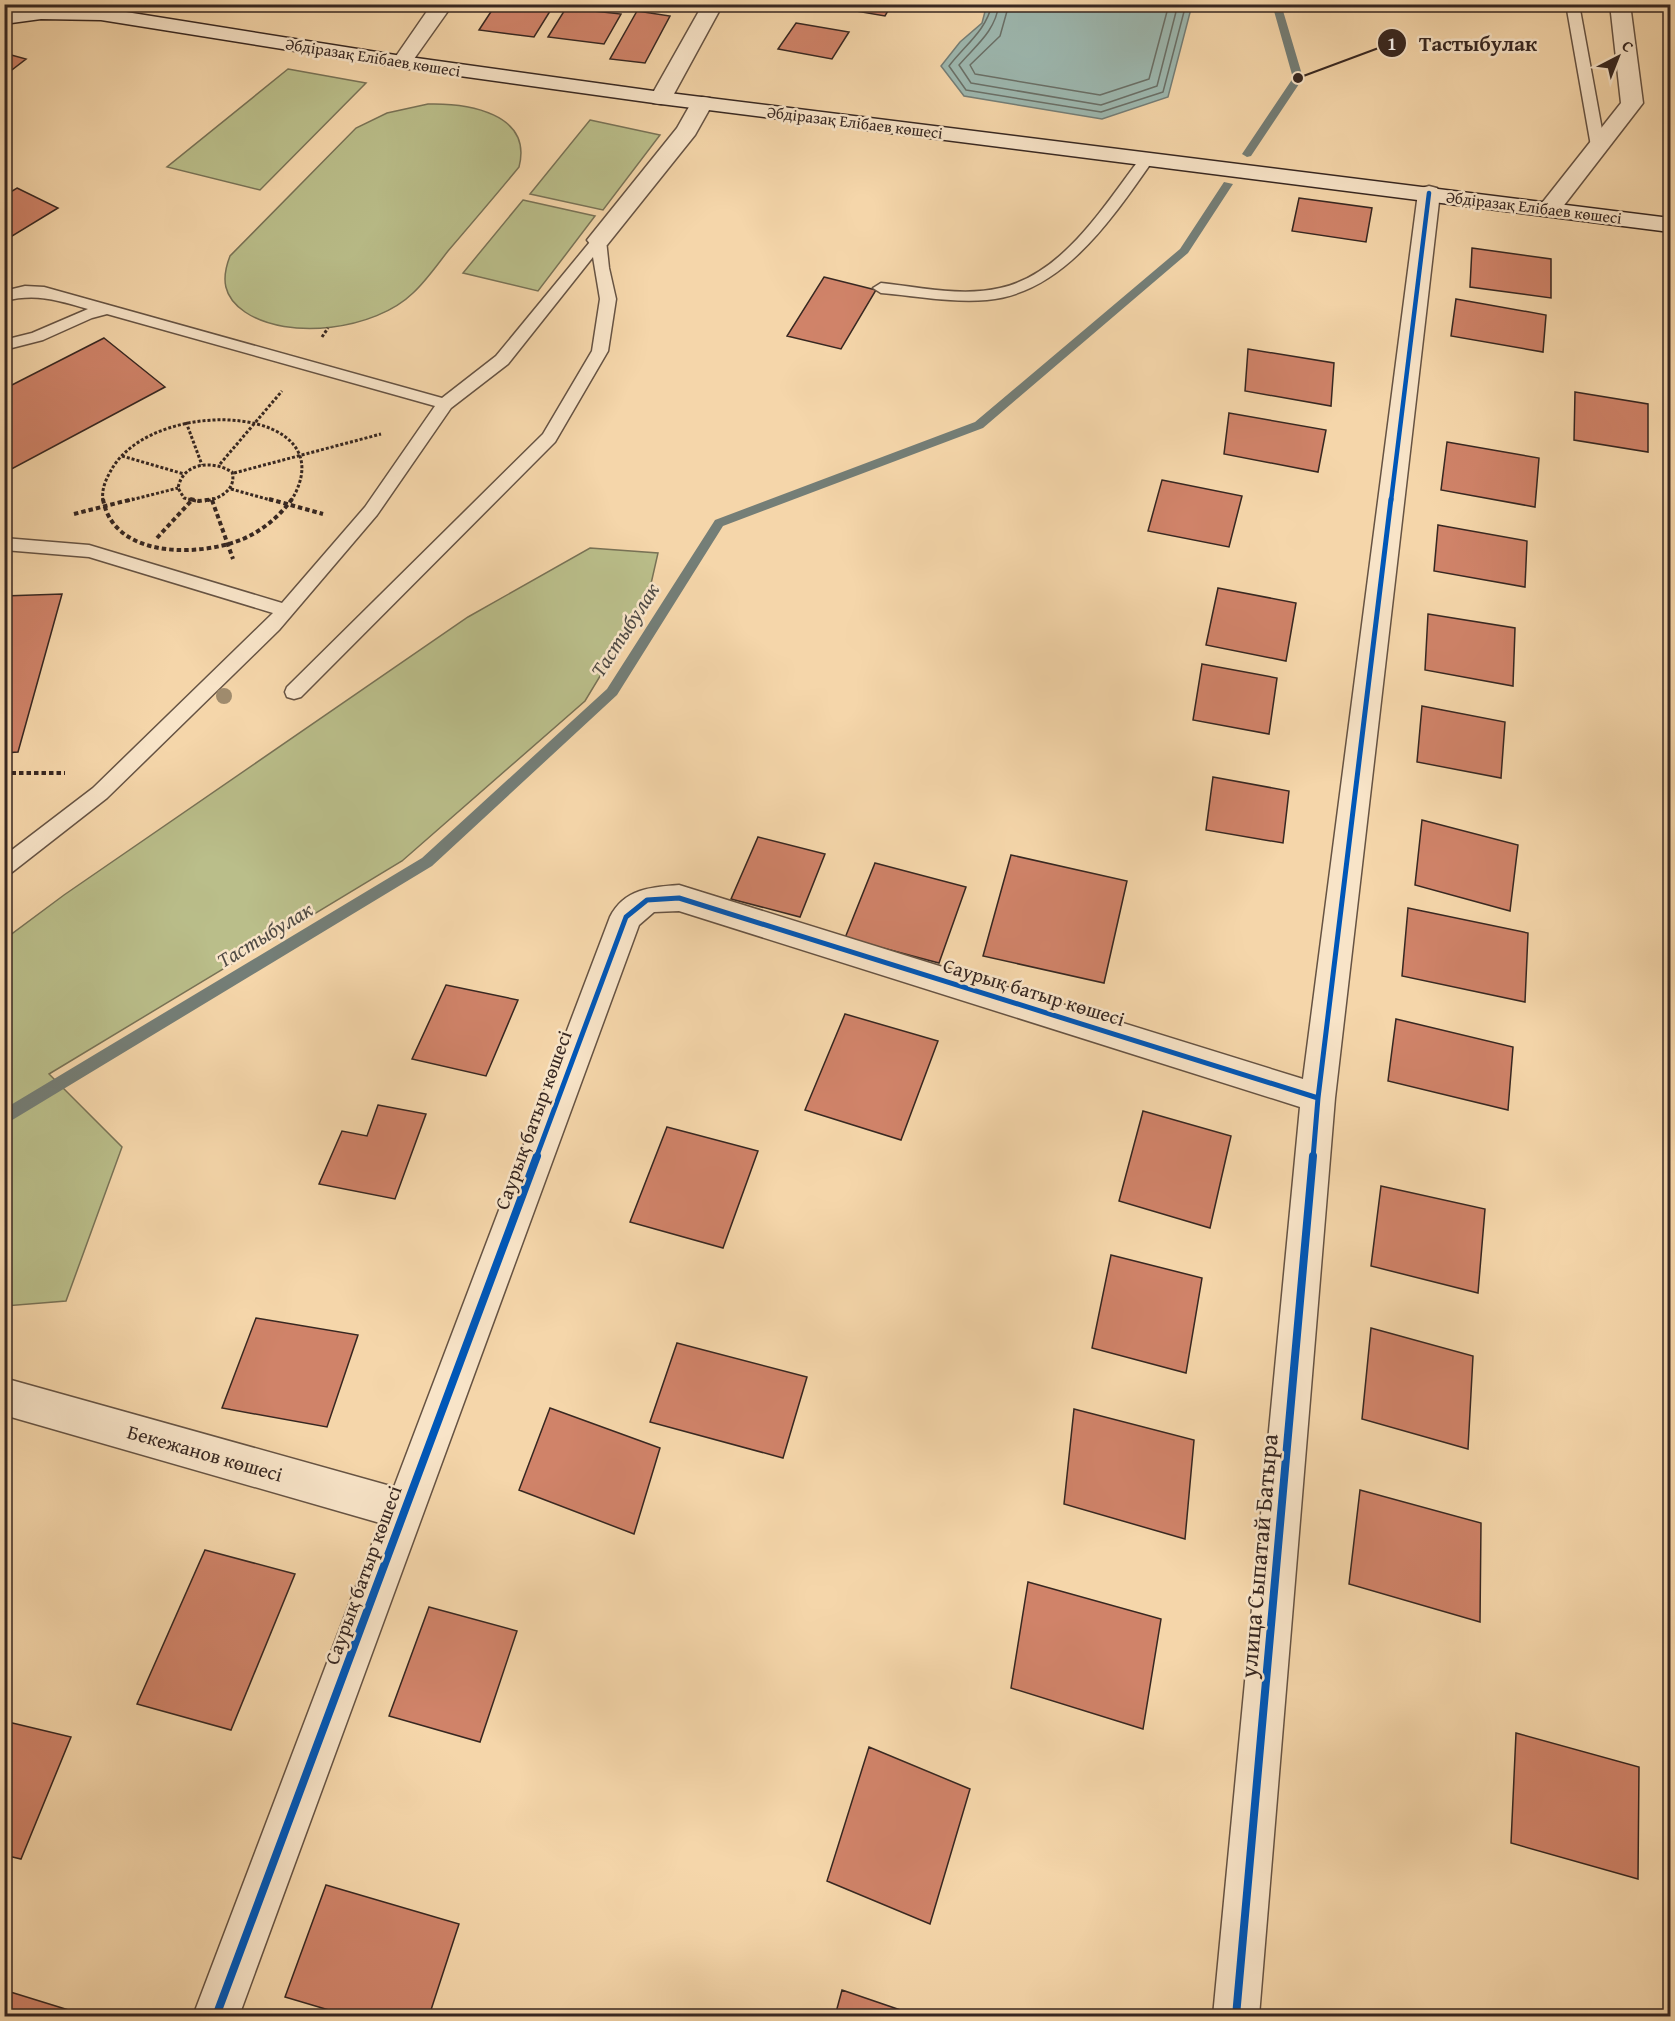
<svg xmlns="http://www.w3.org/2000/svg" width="1675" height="2021" font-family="'Gentium Book Plus',serif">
<rect width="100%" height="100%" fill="#f5d6aa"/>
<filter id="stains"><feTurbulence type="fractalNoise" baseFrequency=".00333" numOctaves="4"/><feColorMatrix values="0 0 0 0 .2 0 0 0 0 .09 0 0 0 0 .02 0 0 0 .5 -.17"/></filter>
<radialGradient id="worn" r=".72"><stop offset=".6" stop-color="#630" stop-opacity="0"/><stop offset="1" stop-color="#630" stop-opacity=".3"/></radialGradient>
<path fill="#babe8a" stroke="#787256" stroke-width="1.5" d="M 288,69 L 366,83 L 260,190 L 167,167 Z
M 428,104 C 467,103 533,113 519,167 C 496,195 472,223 448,251 C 437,265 426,281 413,293 C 375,330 288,341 245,312 C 223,297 221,279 230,256 L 356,128 L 387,113 Z
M 590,120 L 660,135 L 603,210 L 530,194 Z
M 523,200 L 595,216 L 538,291 L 463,273 Z
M 590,548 L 658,553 L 648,597 L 585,701 L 402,861 L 49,1074 L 122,1147 L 66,1301 L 5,1306 L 5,939 L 64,895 L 468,617 Z"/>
<path fill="#9db8b0" stroke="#747e77" stroke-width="1.5" d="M 987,4 L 1192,4 L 1192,5 L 1168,97 L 1102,119 L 964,96 L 941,66 L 960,42 L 982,23 Z"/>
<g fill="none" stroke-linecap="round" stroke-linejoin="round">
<path stroke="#6a7068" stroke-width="1.5" d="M 992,4 C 986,31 965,45 949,66 L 966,90 L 1101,112 L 1163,92 L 1186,4
M 999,4 C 995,32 976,45 959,65 L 971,83 L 1101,105 L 1157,86 L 1178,4
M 1009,4 L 1000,36 L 970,65 L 975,74 L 1100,95 L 1149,79 L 1169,4"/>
<path fill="#747e77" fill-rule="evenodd" d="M 1272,4 L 1281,4 L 1303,78 L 1251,156 L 1247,157 L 1242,154 L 1293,78 Z
M 1224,182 L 1233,184 L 1188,253 L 983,428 L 723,526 L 617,695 L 432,866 L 4,1125 L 4,1109 L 422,858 L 607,689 L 715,520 L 975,422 L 1180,249 Z"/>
</g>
<path fill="#d08369" stroke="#372721" stroke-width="1.5" d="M 333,4 L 371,4 L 367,10 Z
M 496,4 L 527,4 L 552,8 L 534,37 L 479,30 Z
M 833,4 L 892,4 L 885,16 L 832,7 Z
M 566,8 L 621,14 L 604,44 L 548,37 Z
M 637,11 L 670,16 L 645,63 L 610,59 Z
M 796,23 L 849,32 L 832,59 L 778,49 Z
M 4,53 L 26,59 L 4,76 Z
M 17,188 L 58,208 L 4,241 L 4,196 Z
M 1299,198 L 1372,208 L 1366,242 L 1292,231 Z
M 1472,248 L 1551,259 L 1551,298 L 1470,287 Z
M 1664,251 L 1670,252 L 1670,321 L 1666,320 Z
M 824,277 L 876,290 L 841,349 L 787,336 Z
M 1456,299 L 1546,315 L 1543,352 L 1451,336 Z
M 104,338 L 165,387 L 4,473 L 4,389 Z
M 1248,349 L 1334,363 L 1331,406 L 1245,391 Z
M 1575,392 L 1648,404 L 1648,452 L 1574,440 Z
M 1229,413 L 1326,430 L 1318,472 L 1224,454 Z
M 1447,442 L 1539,458 L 1535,507 L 1441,490 Z
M 1162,480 L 1242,496 L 1229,547 L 1148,531 Z
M 1438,525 L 1527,541 L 1525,587 L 1434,571 Z
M 1218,588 L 1296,603 L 1286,661 L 1206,645 Z
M 62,594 L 18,752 L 4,753 L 4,596 Z
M 1428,614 L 1515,628 L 1513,686 L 1425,670 Z
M 1202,664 L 1277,678 L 1269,734 L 1193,720 Z
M 1422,706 L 1505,722 L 1501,778 L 1417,762 Z
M 1213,777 L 1289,791 L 1283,843 L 1206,830 Z
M 1422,820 L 1518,845 L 1510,911 L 1415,885 Z
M 758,837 L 825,854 L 800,917 L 731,899 Z
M 1011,855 L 1127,881 L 1104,983 L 983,956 Z
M 875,863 L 966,887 L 939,963 L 845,938 Z
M 1408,908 L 1528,933 L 1525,1002 L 1402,976 Z
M 446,985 L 518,1000 L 486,1076 L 412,1059 Z
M 845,1014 L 938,1041 L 901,1140 L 805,1110 Z
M 1396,1019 L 1513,1047 L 1508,1110 L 1388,1081 Z
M 378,1105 L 426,1114 L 395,1199 L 319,1184 L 342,1131 L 367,1136 Z
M 1143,1111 L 1231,1136 L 1210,1228 L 1119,1201 Z
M 667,1127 L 758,1151 L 723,1248 L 630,1222 Z
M 1381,1186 L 1485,1209 L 1478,1293 L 1371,1266 Z
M 1111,1255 L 1202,1278 L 1186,1373 L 1092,1348 Z
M 256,1318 L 358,1335 L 327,1427 L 222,1408 Z
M 1371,1328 L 1473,1356 L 1468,1449 L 1362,1419 Z
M 677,1343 L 807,1377 L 783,1458 L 650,1422 Z
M 550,1408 L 660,1448 L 634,1534 L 519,1490 Z
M 1074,1409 L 1194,1440 L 1185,1539 L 1064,1504 Z
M 1360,1490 L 1481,1523 L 1480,1622 L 1349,1584 Z
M 205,1550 L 295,1574 L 231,1730 L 137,1704 Z
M 1028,1582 L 1161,1619 L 1143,1729 L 1011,1688 Z
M 429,1607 L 517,1631 L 480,1742 L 389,1716 Z
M 4,1721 L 71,1737 L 21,1859 L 4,1855 Z
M 1516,1733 L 1639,1767 L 1638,1879 L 1511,1843 Z
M 869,1747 L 970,1789 L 930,1924 L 827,1881 Z
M 326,1885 L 459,1924 L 429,2016 L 349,2016 L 285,1997 Z
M 4,1990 L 88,2016 L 4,2016 Z
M 842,1990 L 918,2016 L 835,2016 Z"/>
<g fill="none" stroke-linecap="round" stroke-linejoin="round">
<defs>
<path id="lane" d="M 1566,4 L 1579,4 L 1605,146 L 1598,150 L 1591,146 Z
M 1147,155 L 1154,159 C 1113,217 1064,293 987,300 C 952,303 916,296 881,293 L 873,288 L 881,283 C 919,287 962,297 1000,288 C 1064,274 1105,204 1142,156 Z
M 599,236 L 606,240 L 609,268 L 616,299 L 608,351 L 555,442 L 301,697 L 294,699 L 287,697 L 285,692 L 287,687 L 543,434 L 592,351 L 600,299 L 593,257 L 508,364 L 451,408 L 377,515 L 279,630 L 107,798 L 11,873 L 4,875 L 4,856 L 93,788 L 273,613 L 89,557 L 4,550 L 4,538 L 89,545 L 282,603 L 365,507 L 435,406 L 107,314 L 92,318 L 43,340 L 4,350 L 4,340 L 32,333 L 88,309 C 56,300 37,293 4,301 L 4,291 L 25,286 L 44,287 L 442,398 L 496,356 L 594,237 Z"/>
<path id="street" d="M 432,4 L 453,4 L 409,66 L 402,68 L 395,66 L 392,62 Z
M 703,4 L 723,4 L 669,103 L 661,104 L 653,103 L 650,98 Z
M 1610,4 L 1630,4 L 1643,103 L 1558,213 L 1550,215 L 1542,213 L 1539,208 L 1542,203 L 1621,103 Z
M 702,97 L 710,98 L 713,103 L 695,135 L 607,245 L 599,247 L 591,245 L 587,240 L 591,235 L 677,128 L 694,98 Z
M 1429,186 L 1437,188 L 1440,193 L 1335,1098 L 1259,2016 L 1213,2016 L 1300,1107 L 679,911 L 654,912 L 639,925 L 239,2016 L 193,2016 L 380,1523 L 4,1415 L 4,1378 L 394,1487 L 610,917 C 624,889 651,887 679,885 L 1303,1079 L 1418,193 L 1421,188 Z"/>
<path id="secondary" d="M 41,7 L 101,8 L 402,56 L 661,92 L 1670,218 L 1670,232 L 661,104 L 402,68 L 101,20 L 41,19 L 4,24 L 4,12 Z"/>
</defs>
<use href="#lane" stroke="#665343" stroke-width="3"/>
<use href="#street" stroke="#665343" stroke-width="3"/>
<use href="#secondary" stroke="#372721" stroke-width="3"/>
<path stroke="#372721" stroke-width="3" stroke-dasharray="3 2" stroke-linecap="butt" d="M 322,337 L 328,328
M 186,422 L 202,465
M 122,456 L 184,474
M 220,464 L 282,391
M 234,473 L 381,434
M 231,489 L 274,501
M 103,501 C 101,488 107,477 113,467 C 159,394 349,406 291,501
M 127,501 L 178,488
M 196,501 L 184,498 L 178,488 C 183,462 213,460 232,472 C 237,489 220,499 205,501"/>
<path stroke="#372721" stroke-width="4" stroke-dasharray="4.5 3" stroke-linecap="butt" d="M 103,499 C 113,559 200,557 243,539 C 263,530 279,517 292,499
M 190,499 L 199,501 L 214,499
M 269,499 L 323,514
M 212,500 L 233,559
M 74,514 L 133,499
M 157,538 L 191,501
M 4,773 L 65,773"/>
<use href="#lane" fill="#f8e4c8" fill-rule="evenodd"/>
<use href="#street" fill="#f8e4c8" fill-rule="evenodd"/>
<use href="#secondary" fill="#f8e4c8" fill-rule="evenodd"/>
<defs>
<path id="cycleway-far2" d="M 1391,501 L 1429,193"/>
<path id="cycleway-far1" d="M 536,1158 L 626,917 L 647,900 L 679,898 L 1318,1098
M 1313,1158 L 1318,1098 L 1391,499"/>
<path id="cycleway" d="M 216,2016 L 537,1156
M 1236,2016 L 1313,1156"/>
</defs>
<use href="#cycleway-far2" stroke="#f8e4c8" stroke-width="8"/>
<use href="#cycleway-far1" stroke="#f8e4c8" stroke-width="9"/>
<use href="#cycleway" stroke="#f8e4c8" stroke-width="11"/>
<use href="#cycleway-far2" stroke="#0057b8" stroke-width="4.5"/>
<use href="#cycleway-far1" stroke="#0057b8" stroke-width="5"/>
<use href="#cycleway" stroke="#0057b8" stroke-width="8"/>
</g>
<circle fill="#9f8b6d" cx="224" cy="696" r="8"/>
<g text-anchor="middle" stroke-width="5" stroke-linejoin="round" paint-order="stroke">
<g font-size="16" fill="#372721" stroke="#f8e4c8">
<text transform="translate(373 57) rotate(9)" y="6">Әбдіразақ Елібаев көшесі</text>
<text transform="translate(855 122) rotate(7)" y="6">Әбдіразақ Елібаев көшесі</text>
<text transform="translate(1534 207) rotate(7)" y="6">Әбдіразақ Елібаев көшесі</text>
</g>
<g font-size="20" fill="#372721" stroke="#f8e4c8">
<text transform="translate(1034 992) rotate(17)" y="7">Саурық батыр көшесі</text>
<text transform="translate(533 1120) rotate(-70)" y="7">Саурық батыр көшесі</text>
<text transform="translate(205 1453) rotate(16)" y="7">Бекежанов көшесі</text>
<text transform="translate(363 1575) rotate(-70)" y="7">Саурық батыр көшесі</text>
</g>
<g font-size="21" font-style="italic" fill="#504b45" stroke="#f8e4c8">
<text transform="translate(625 630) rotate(-57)" y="7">Тастыбулак</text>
<text transform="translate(265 935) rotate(-31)" y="7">Тастыбулак</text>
</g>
<g font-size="24" fill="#372721" stroke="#f8e4c8">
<text transform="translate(1259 1556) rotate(-85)" y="8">улица Сыпатай Батыра</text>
</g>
</g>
<path fill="none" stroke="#372721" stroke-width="2" d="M1298 78L1392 43"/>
<g fill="#372721" stroke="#f8e4c8" stroke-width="2">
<circle cx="1298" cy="78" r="6"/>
<circle cx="1392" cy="43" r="15"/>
</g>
<g font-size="18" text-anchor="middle" font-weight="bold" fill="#fff">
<text x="1392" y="50">1</text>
</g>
<g font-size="21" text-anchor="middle" font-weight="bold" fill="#372721" stroke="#f8e4c8" stroke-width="5" stroke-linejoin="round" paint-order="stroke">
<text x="1478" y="51">Тастыбулак</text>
</g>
<rect width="1675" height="2021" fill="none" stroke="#f5d6aa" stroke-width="24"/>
<rect x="6" y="6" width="1663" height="2009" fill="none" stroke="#372721" stroke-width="3"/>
<rect x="12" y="12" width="1651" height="1997" fill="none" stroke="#372721" stroke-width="1.5"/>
<g transform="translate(1618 57) rotate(42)" stroke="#f8e4c8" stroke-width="4.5" paint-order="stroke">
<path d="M0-4.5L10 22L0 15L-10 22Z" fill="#372721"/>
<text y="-9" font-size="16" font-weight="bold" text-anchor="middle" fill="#372721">С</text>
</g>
<rect width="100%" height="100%" filter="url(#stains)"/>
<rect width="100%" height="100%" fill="url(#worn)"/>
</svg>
